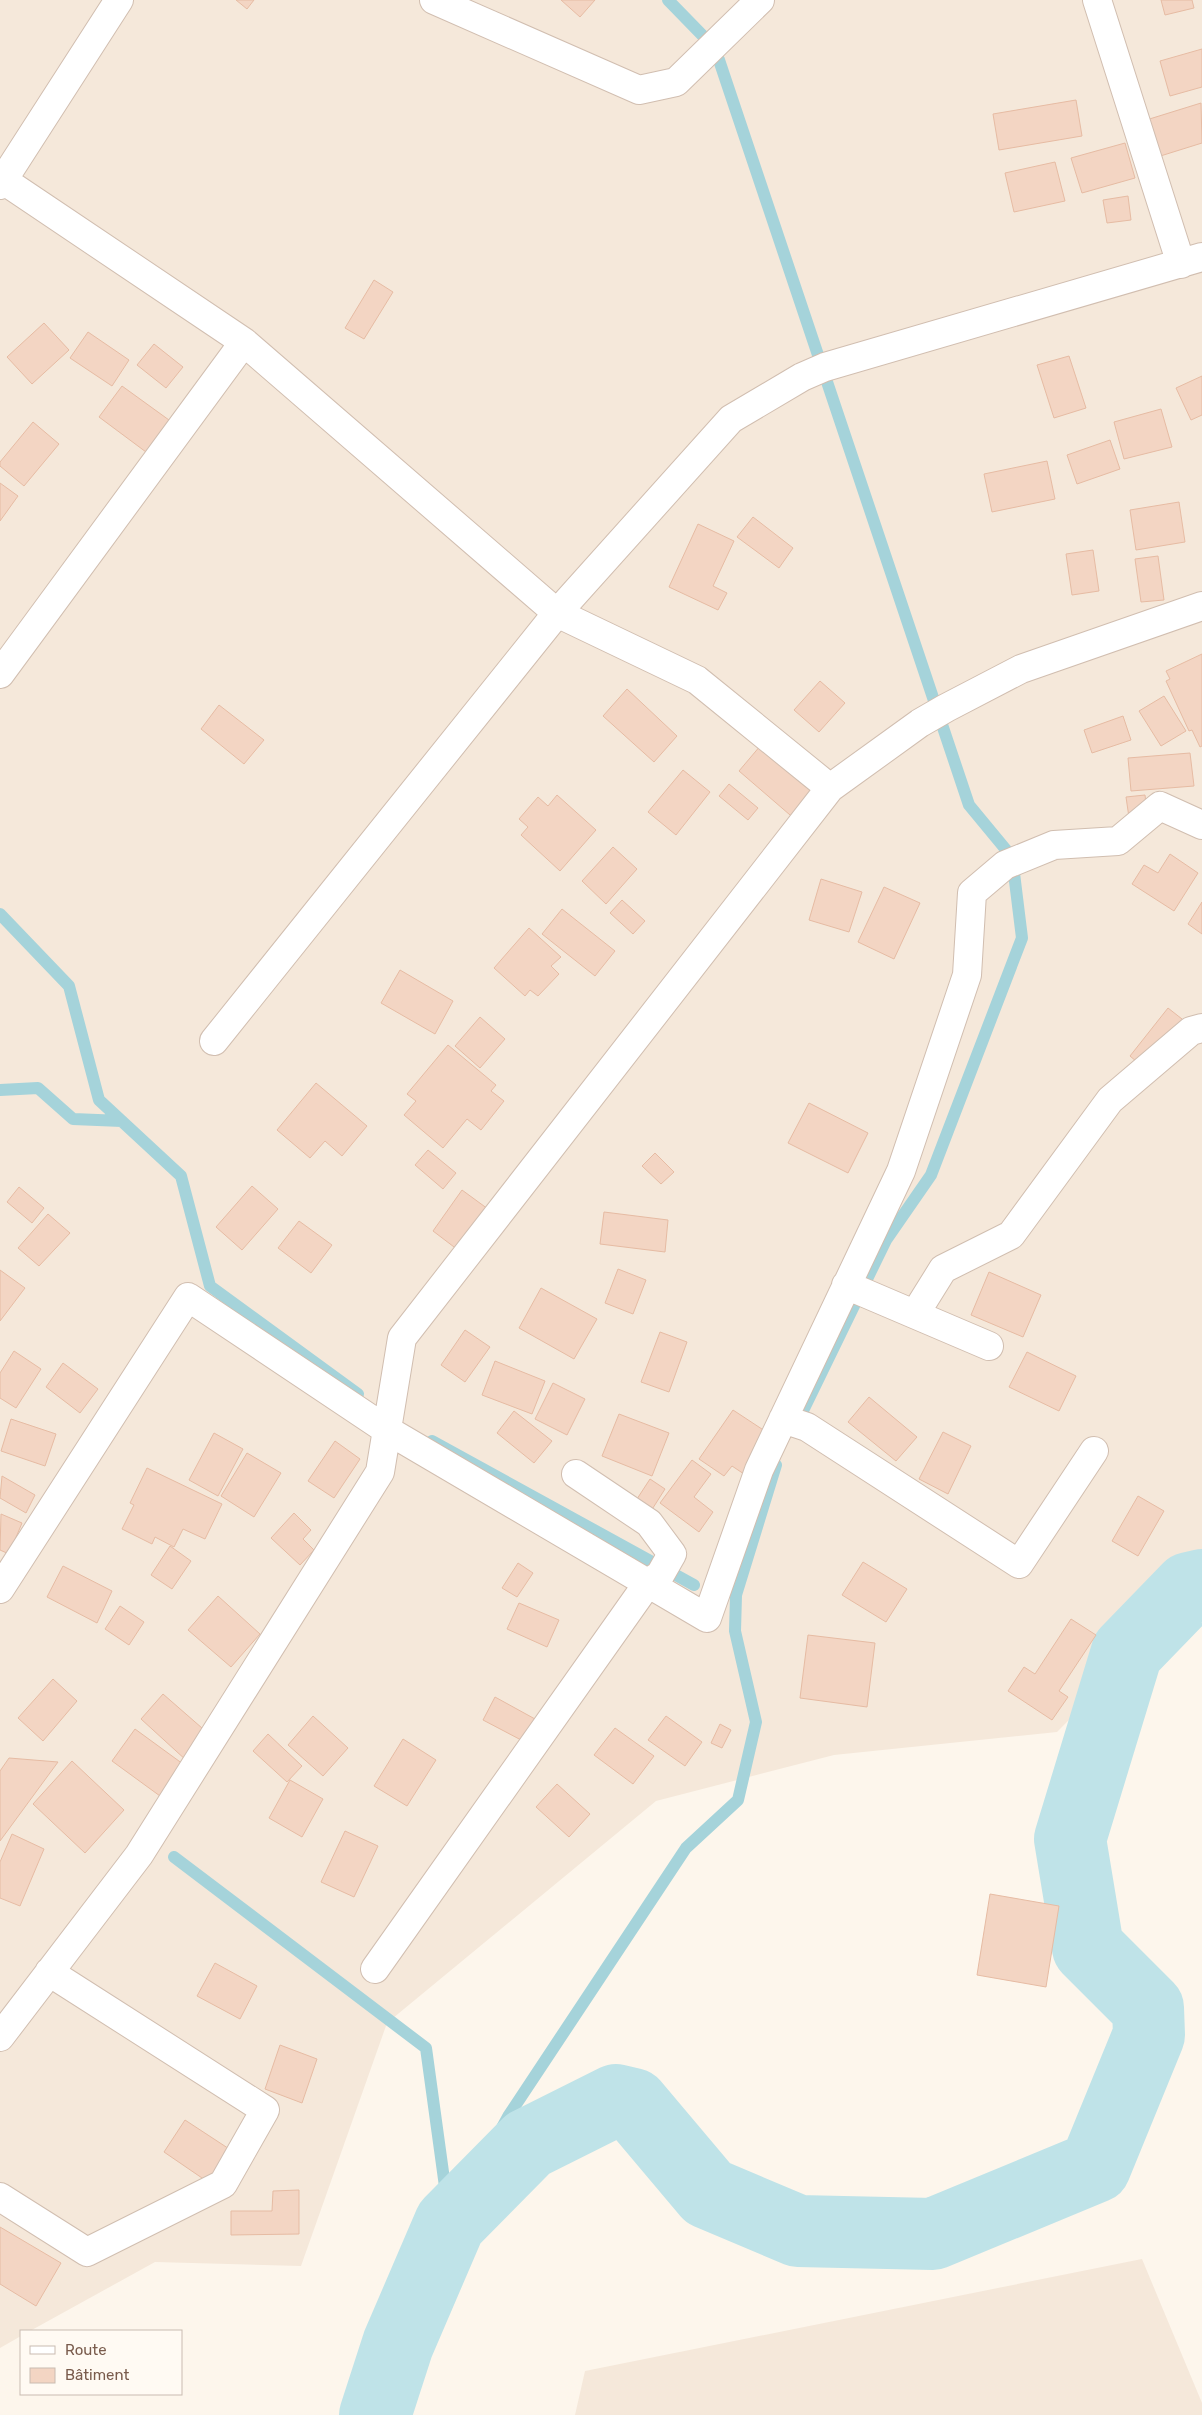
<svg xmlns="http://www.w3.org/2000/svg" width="1202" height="2415" font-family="Rubik,sans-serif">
<rect width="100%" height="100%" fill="#fdf6ec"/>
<path fill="#f5e8da" d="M 0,0 L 1202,0 L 1202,1586 L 1057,1732 L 834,1755 L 656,1801 L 387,2023 L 301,2266 L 155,2262 L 30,2331 L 21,2331 L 21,2336 L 0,2348 Z
M 1142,2259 L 1202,2403 L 1202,2415 L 575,2415 L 585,2371 Z"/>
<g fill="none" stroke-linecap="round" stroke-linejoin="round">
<path stroke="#a5d3da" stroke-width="12" d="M 668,0 L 706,39 L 719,60 L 969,805 L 1012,857 L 1022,938 L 931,1175 L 886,1240 L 795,1427
M 0,914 L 69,986 L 99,1100 L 181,1176 L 210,1286 L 358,1394
M 0,1090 L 38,1088 L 73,1119 L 122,1121
M 432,1441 L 694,1585
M 174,1857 L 426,2048 L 450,2223
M 450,2223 L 509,2115 L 686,1848 L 738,1800 L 756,1722 L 735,1631 L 736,1595 L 776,1465"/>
<path stroke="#bfe3e8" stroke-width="72" d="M 375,2415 L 398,2344 L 450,2223 L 528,2144 L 616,2100 L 633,2104 L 708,2193 L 798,2231 L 933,2234 L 1095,2167 L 1149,2035 L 1148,2008 L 1088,1948 L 1070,1839 L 1127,1652 L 1189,1588 L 1202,1585"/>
</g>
<path fill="#f3d5c3" stroke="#e6bba3" d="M 236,0 L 254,0 L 247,9 Z
M 561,0 L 595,0 L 580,17 Z
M 1161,0 L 1192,0 L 1194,8 L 1165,15 Z
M 1202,49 L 1202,87 L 1170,96 L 1160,61 Z
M 1076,100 L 1082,136 L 999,150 L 993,114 Z
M 1201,103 L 1202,143 L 1154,158 L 1143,121 Z
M 1125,143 L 1135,178 L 1082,193 L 1071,158 Z
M 1055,162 L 1065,201 L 1014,212 L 1005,173 Z
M 1128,196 L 1131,220 L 1107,223 L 1103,200 Z
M 374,280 L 393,292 L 364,339 L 345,328 Z
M 44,323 L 69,350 L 32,384 L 7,357 Z
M 88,332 L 129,360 L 112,386 L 70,358 Z
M 154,344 L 183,367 L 166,388 L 137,365 Z
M 1069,356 L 1086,408 L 1054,418 L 1037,365 Z
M 1202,376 L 1202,415 L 1191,420 L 1176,388 Z
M 122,386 L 169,420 L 146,452 L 99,417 Z
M 1161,409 L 1172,447 L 1124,459 L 1114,422 Z
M 33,422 L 59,444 L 24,486 L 0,466 L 0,462 Z
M 1110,440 L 1120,469 L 1077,484 L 1067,455 Z
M 1047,461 L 1055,499 L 992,512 L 984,474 Z
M 0,483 L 18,496 L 0,521 Z
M 1179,502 L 1185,542 L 1136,550 L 1130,510 Z
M 753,517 L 793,548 L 779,568 L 737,537 Z
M 698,524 L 734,541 L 713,586 L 727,593 L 718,610 L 669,587 Z
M 1093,550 L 1099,591 L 1072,595 L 1066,554 Z
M 1158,556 L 1164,600 L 1141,602 L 1135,559 Z
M 1202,654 L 1202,746 L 1200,747 L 1192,730 L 1189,731 L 1166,681 L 1170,679 L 1166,671 Z
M 820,681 L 845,703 L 819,732 L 794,710 Z
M 627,689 L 677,736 L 654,762 L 603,716 Z
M 1164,696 L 1186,731 L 1161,746 L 1139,711 Z
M 219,705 L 264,740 L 244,764 L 201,729 Z
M 1123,716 L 1131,740 L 1092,753 L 1084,730 Z
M 761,745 L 818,795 L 797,821 L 739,771 Z
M 1190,753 L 1194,786 L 1131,791 L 1128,758 Z
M 683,770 L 710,792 L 676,835 L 648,812 Z
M 729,784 L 758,808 L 748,820 L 719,796 Z
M 557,795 L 596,830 L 560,871 L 521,835 L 528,827 L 519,819 L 538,797 L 548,806 Z
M 1145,795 L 1149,830 L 1131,831 L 1126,797 Z
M 613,847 L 637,869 L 606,904 L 582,881 Z
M 1170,854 L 1198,873 L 1174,911 L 1132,884 L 1144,865 L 1158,873 Z
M 821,879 L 862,892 L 849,932 L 809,920 Z
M 884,887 L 920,903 L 894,959 L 858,942 Z
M 622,900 L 645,921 L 633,934 L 610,913 Z
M 1202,902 L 1202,934 L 1188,924 Z
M 562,909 L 615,951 L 595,976 L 542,934 Z
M 529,928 L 561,957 L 551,966 L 559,974 L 538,996 L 530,990 L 525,996 L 494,968 Z
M 400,970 L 453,1001 L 435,1034 L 381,1003 Z
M 1168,1008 L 1196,1030 L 1157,1079 L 1130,1056 Z
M 480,1017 L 505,1039 L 480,1068 L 455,1046 Z
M 448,1045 L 496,1085 L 491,1091 L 504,1101 L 481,1130 L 467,1119 L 443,1148 L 404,1115 L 416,1101 L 407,1094 Z
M 316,1083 L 367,1126 L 342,1156 L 325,1141 L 310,1158 L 277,1130 Z
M 809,1103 L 868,1133 L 848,1173 L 788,1143 Z
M 428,1150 L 456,1173 L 443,1189 L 415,1165 Z
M 655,1153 L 674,1172 L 661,1184 L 642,1166 Z
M 252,1186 L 278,1209 L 242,1250 L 216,1227 Z
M 19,1187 L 44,1208 L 32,1223 L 7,1202 Z
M 462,1190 L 488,1209 L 458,1250 L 433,1231 Z
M 604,1212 L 668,1220 L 665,1252 L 600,1244 Z
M 48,1214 L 70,1233 L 39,1266 L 18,1248 Z
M 299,1221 L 332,1245 L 311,1273 L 278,1248 Z
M 618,1269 L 646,1280 L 633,1314 L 605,1303 Z
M 0,1270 L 25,1288 L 0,1321 Z
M 989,1272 L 1041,1295 L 1023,1337 L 971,1315 Z
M 541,1288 L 597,1319 L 574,1359 L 519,1328 Z
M 465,1330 L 490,1347 L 465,1382 L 441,1365 Z
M 660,1332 L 687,1342 L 669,1392 L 641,1382 Z
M 14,1351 L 41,1369 L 16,1408 L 0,1398 L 0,1373 Z
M 1027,1352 L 1076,1376 L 1059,1411 L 1009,1387 Z
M 495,1361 L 545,1381 L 532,1414 L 482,1395 Z
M 63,1363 L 98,1389 L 80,1413 L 46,1387 Z
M 553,1383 L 585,1399 L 567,1435 L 535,1419 Z
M 869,1397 L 917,1437 L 896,1461 L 848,1422 Z
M 733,1410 L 771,1435 L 753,1480 L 732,1466 L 724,1476 L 699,1459 Z
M 514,1411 L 552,1441 L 534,1463 L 497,1433 Z
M 619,1414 L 669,1433 L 652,1476 L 602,1456 Z
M 11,1419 L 56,1434 L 45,1466 L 1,1451 Z
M 943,1432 L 971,1446 L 948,1494 L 919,1479 Z
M 214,1433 L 243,1449 L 218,1496 L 189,1480 Z
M 335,1441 L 360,1459 L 334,1498 L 308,1481 Z
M 247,1453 L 281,1473 L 254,1517 L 221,1496 Z
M 692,1460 L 711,1474 L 694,1497 L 713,1512 L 699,1532 L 660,1503 Z
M 147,1468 L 222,1504 L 205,1539 L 183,1529 L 174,1547 L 155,1537 L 152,1544 L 122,1529 L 134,1505 L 130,1503 Z
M 2,1476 L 35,1495 L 26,1513 L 0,1498 Z
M 650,1479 L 665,1489 L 651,1511 L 635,1502 Z
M 1138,1496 L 1164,1511 L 1138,1556 L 1112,1541 Z
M 294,1513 L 311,1530 L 303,1539 L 314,1550 L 300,1565 L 271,1538 Z
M 1,1514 L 22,1523 L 9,1554 L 0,1550 Z
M 170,1546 L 191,1561 L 172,1589 L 151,1575 Z
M 863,1562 L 907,1589 L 886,1622 L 842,1595 Z
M 518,1563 L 533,1573 L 517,1597 L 502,1588 Z
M 63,1566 L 112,1591 L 97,1623 L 47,1597 Z
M 218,1596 L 260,1634 L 231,1667 L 188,1630 Z
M 519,1603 L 559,1620 L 547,1647 L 507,1629 Z
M 120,1606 L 144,1622 L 129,1645 L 105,1629 Z
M 1071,1619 L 1096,1635 L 1059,1691 L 1068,1697 L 1052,1720 L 1008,1691 L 1024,1667 L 1035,1674 Z
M 808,1635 L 875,1643 L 867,1707 L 800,1698 Z
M 53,1679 L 77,1701 L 43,1741 L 18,1718 Z
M 163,1694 L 210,1735 L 187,1761 L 141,1719 Z
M 495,1697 L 535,1719 L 523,1741 L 483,1720 Z
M 313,1716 L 348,1748 L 323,1776 L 288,1745 Z
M 666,1716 L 702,1742 L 685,1766 L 648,1740 Z
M 720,1724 L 731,1730 L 722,1748 L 711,1743 Z
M 615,1728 L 654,1756 L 633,1784 L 594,1755 Z
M 135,1729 L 183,1764 L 160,1796 L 112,1761 Z
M 268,1734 L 302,1766 L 287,1782 L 253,1751 Z
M 403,1739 L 436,1760 L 407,1806 L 374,1786 Z
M 9,1758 L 58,1762 L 0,1841 L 0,1771 Z
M 72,1761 L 124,1810 L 85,1853 L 33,1804 Z
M 290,1780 L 323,1799 L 302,1837 L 269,1818 Z
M 557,1784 L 590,1814 L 569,1837 L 536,1807 Z
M 345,1831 L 378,1846 L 354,1897 L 321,1882 Z
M 12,1834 L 44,1849 L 20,1906 L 0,1898 L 0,1862 Z
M 990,1894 L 1059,1906 L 1046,1987 L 977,1975 Z
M 215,1963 L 257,1986 L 240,2019 L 197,1996 Z
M 280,2045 L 317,2059 L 302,2103 L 265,2089 Z
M 185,2120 L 243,2158 L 221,2191 L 164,2152 Z
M 299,2190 L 299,2234 L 231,2235 L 231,2211 L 272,2211 L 273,2191 Z
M 0,2227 L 61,2263 L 36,2306 L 0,2284 Z"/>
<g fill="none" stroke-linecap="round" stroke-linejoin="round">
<defs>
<path id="minor" d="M 434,0 L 639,90 L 676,82 L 760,0
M 1097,0 L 1181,264
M 0,178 L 244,342 L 557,613 L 697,680 L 830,788
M 0,185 L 119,0
M 0,674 L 244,342
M 214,1041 L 557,613 L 731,419 L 802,377 L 825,367 L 1202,257
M 846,1285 L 989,1346
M 915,1314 L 943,1269 L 1011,1235 L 1110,1100 L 1191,1031 L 1202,1028
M 783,1419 L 807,1427 L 1019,1564 L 1094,1451
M 0,1589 L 188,1297 L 387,1430 L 707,1618 L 759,1470 L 901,1171 L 967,975 L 972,893 L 1005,865 L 1054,845 L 1118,841 L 1160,806 L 1202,825
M 375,1969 L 648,1583 L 660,1575 L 672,1554 L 649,1523 L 576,1474
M 0,2037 L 139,1855 L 380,1472 L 402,1338 L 830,788 L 920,723 L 946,708 L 1021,669 L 1202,606
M 0,2197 L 87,2252 L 223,2184 L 265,2110 L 49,1972"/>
</defs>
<use href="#minor" stroke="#d1beb0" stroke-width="30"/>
<use href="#minor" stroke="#fff" stroke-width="28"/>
</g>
<rect x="20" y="2330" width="162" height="65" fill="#fffaf3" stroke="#cabbb1"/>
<rect x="30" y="2346" width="25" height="8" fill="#ffffff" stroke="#cabbb1"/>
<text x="65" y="2355" font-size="15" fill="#7a5c4d">Route</text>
<rect x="30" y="2368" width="25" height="15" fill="#f3d5c3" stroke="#cabbb1"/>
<text x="65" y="2380" font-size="15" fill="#7a5c4d">Bâtiment</text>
</svg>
